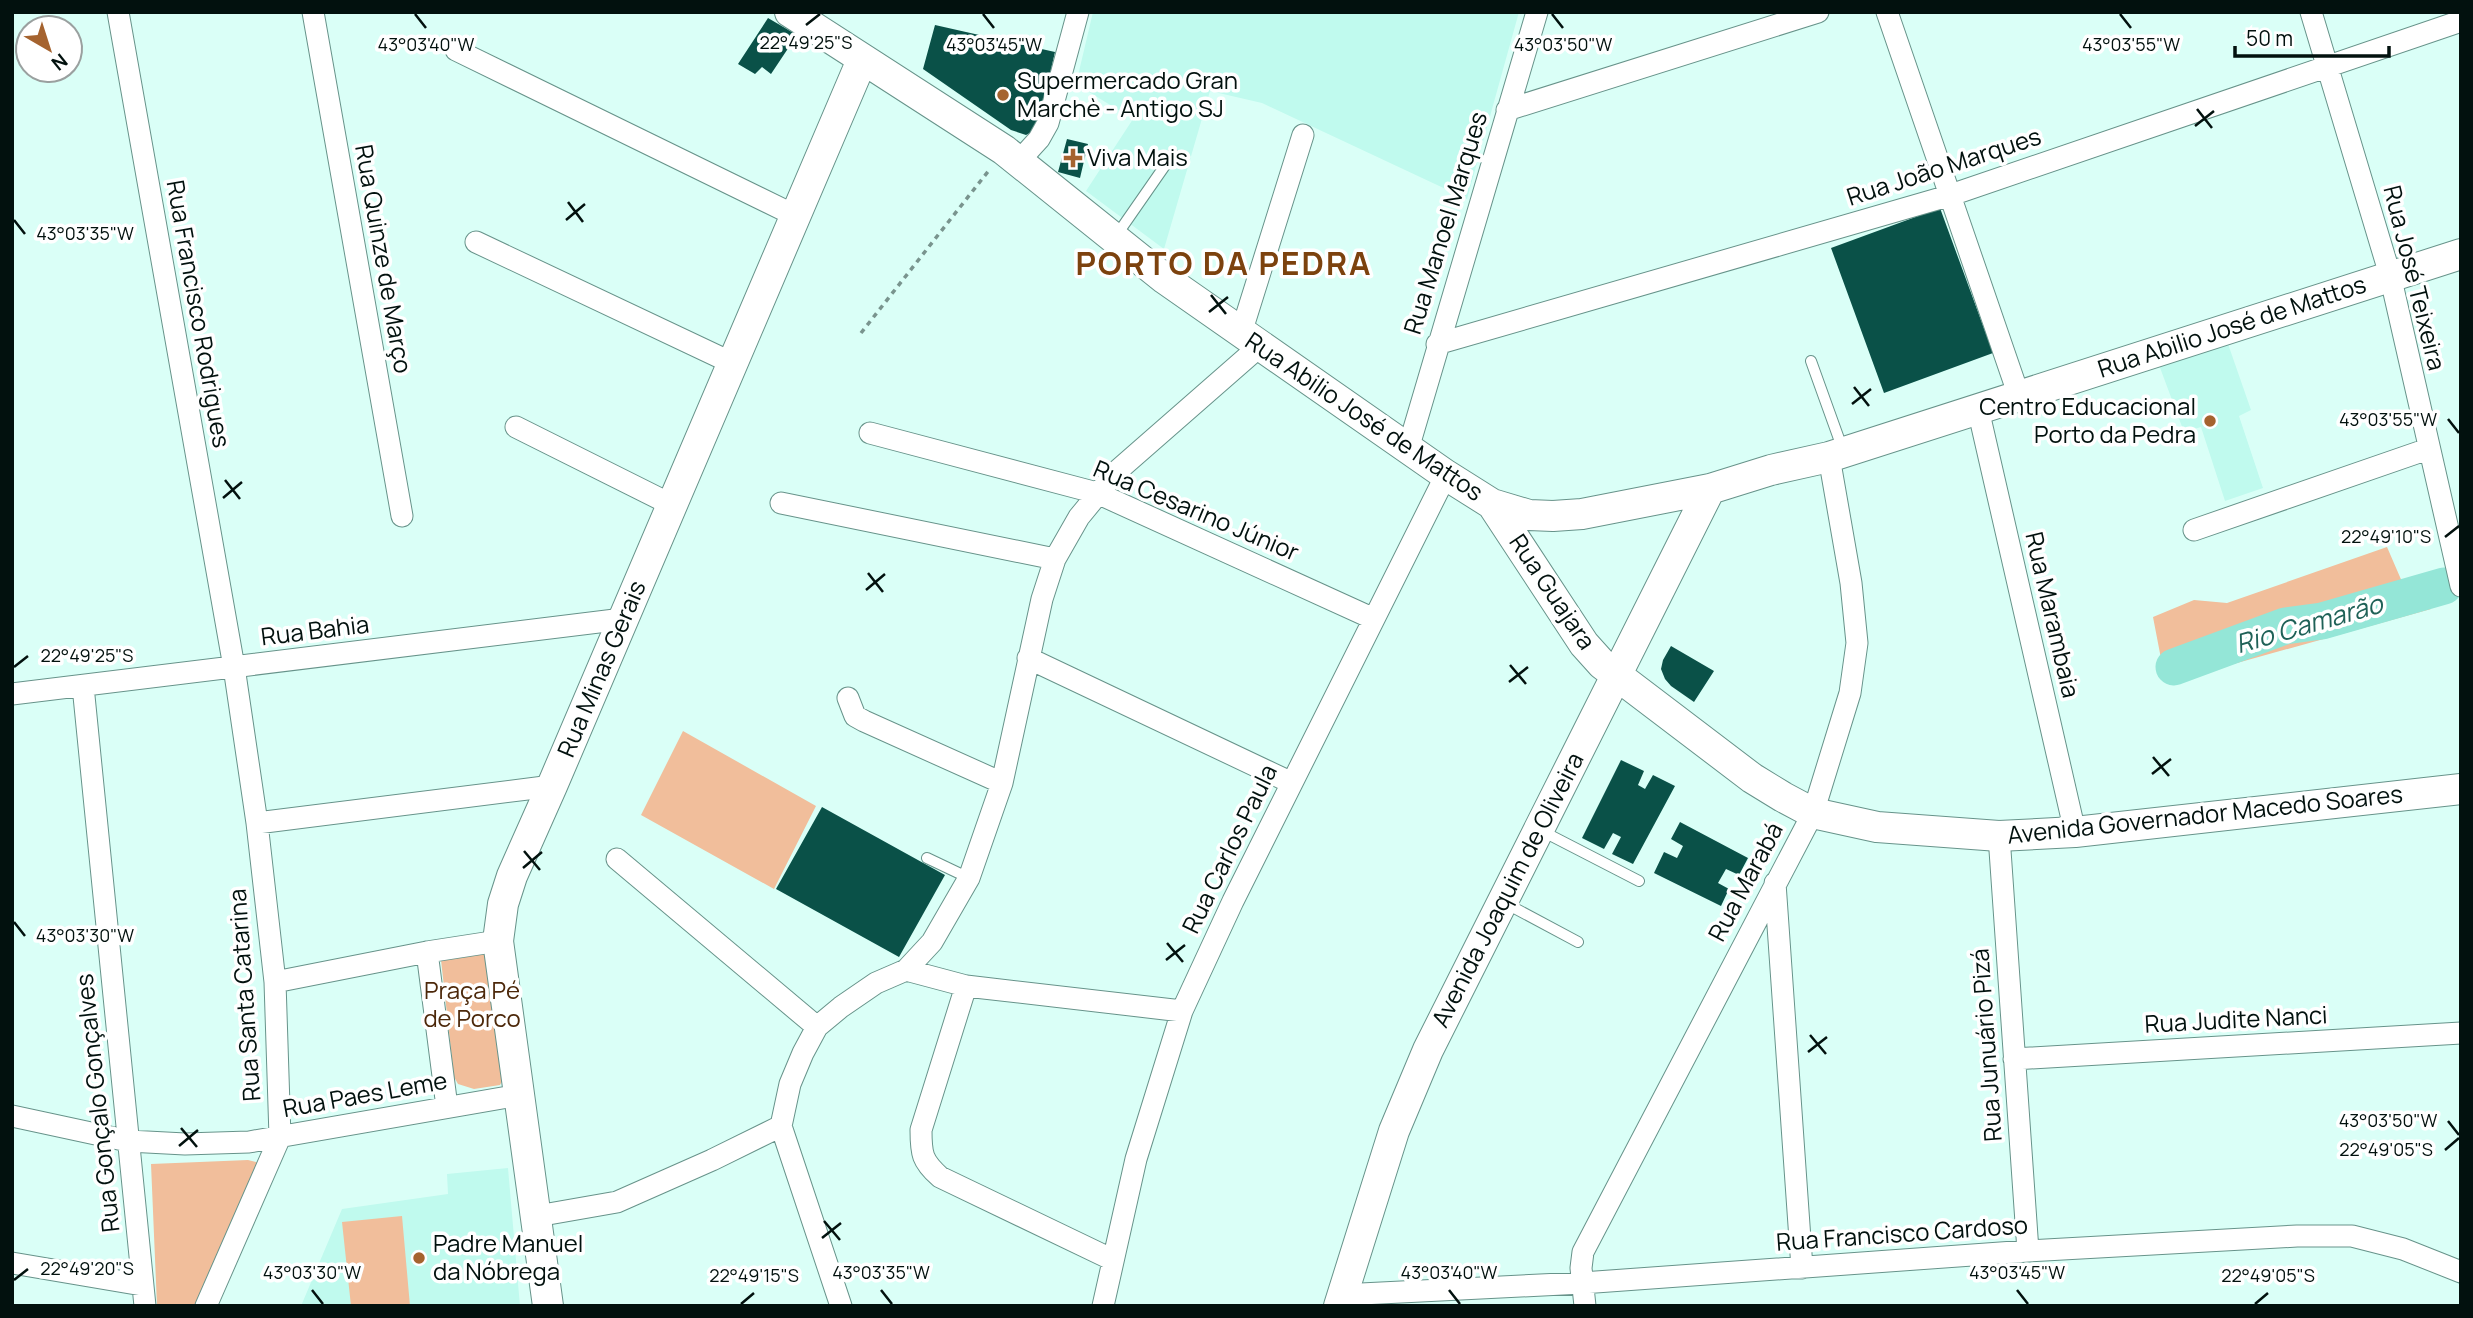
<svg xmlns="http://www.w3.org/2000/svg" width="2473" height="1318" font-family="Manrope,sans-serif">
<rect width="100%" height="100%" fill="#dafff7"/>
<path fill="#c0faee" d="M 1093,12 L 1519,12 L 1467,199 L 1262,103 L 1210,91 L 1164,249 L 1086,191 L 1133,119 L 1076,84 Z
M 2227,341 L 2251,410 L 2239,416 L 2263,488 L 2225,501 L 2201,427 L 2184,432 L 2159,365 Z
M 508,1168 L 520,1306 L 301,1306 L 342,1209 L 448,1194 L 447,1174 Z"/>
<path fill="#f1be9b" d="M 2387,547 L 2403,584 L 2438,570 L 2443,590 L 2429,592 L 2431,609 L 2194,675 L 2163,669 L 2153,617 L 2194,600 L 2227,603 Z
M 683,731 L 816,806 L 774,889 L 641,815 Z
M 488,953 L 505,1076 L 500,1085 L 474,1089 L 458,1084 L 454,1077 L 441,960 Z
M 248,1160 L 260,1163 L 198,1306 L 157,1306 L 151,1164 Z
M 402,1216 L 410,1306 L 351,1306 L 342,1222 Z"/>
<g fill="none" stroke-linecap="round" stroke-linejoin="round">
<path stroke="#94e6d7" stroke-width="37" d="M 2174,667 L 2285,626 L 2322,621 L 2444,586"/>
</g>
<path fill="#0a5148" d="M 768,18 L 797,35 L 771,74 L 762,67 L 755,74 L 738,64 Z
M 935,25 L 1055,52 L 1039,122 L 1034,131 L 1026,135 L 1011,130 L 923,69 Z
M 1067,139 L 1088,144 L 1080,178 L 1058,172 Z
M 1940,208 L 1993,353 L 1884,393 L 1831,248 Z
M 1671,646 L 1714,671 L 1694,702 L 1671,686 L 1665,679 L 1661,669 L 1663,660 Z
M 1621,760 L 1644,771 L 1638,785 L 1645,789 L 1653,775 L 1675,786 L 1633,864 L 1612,854 L 1621,837 L 1613,833 L 1604,849 L 1582,838 Z
M 822,807 L 945,875 L 899,957 L 776,889 Z
M 1680,822 L 1748,858 L 1739,875 L 1726,869 L 1718,883 L 1729,889 L 1721,906 L 1654,873 L 1664,852 L 1677,858 L 1683,846 L 1671,839 Z"/>
<g fill="none" stroke-linecap="round" stroke-linejoin="round">
<defs>
<path id="lane" d="M 1116,236 L 1173,154
M 1811,361 L 1843,450
M 1540,830 L 1639,881
M 927,858 L 969,878
M 1505,903 L 1578,942"/>
<path id="street" d="M 118,12 L 234,667 L 257,823 L 275,982 L 280,1137 L 206,1306
M 313,12 L 402,516
M 1887,12 L 2019,396
M 2311,12 L 2390,275 L 2461,586
M 456,50 L 796,216
M 1507,110 L 1818,12
M 1019,161 L 1039,139 L 1048,123 L 1078,12
M 476,242 L 732,363
M 1241,333 L 1303,135
M 1437,344 L 1948,196 L 2461,21
M 1978,409 L 2075,832
M 516,427 L 672,505
M 870,433 L 1097,493 L 1374,619
M 1408,449 L 1537,12
M 781,503 L 1055,559
M 2194,530 L 2428,449
M 1028,658 L 1292,783
M 83,686 L 145,1306
M 12,694 L 623,619
M 848,698 L 855,716 L 864,721 L 1002,783
M 257,823 L 552,786
M 1999,836 L 2028,1251
M 617,859 L 817,1027
M 1775,883 L 1802,1268
M 427,952 L 447,1107
M 906,970 L 966,986 L 1182,1011
M 275,982 L 427,952 L 498,941
M 966,986 L 921,1130 C 921,1154 922,1161 940,1177 L 1113,1260
M 2014,1059 L 2461,1033
M 12,1116 L 128,1141 L 185,1144 L 249,1142 L 519,1095
M 537,1216 L 617,1202 L 712,1160 L 781,1126
M 12,1263 L 142,1285
M 1341,1295 L 1582,1283 L 2028,1251 L 2297,1236 L 2352,1236 L 2403,1249 L 2461,1272
M 841,1306 L 781,1126 L 790,1084 L 803,1053 L 817,1027 L 841,1007 L 876,983 L 906,970 L 932,942 L 969,878 L 1002,783 L 1042,599 L 1055,559 L 1079,517 L 1116,472 L 1260,346
M 1103,1306 L 1136,1159 L 1182,1011 L 1233,901 L 1446,475
M 1585,1306 L 1581,1268 L 1583,1252 L 1813,813 L 1850,693 L 1857,643 L 1851,583 L 1829,457"/>
<path id="secondary" d="M 790,12 L 1004,150 L 1165,279 L 1446,475 L 1492,504 L 1529,515 L 1553,516 L 1582,514 L 1710,489 L 1771,470 L 1829,457 L 2461,254
M 1492,504 L 1584,644 L 1602,664 L 1752,778 L 1783,797 L 1813,813 L 1877,827 L 1999,836 L 2075,832 L 2461,789
M 548,1306 L 498,941 L 503,904 L 512,876 L 552,786 L 862,60
M 1339,1306 L 1394,1131 L 1428,1050 L 1710,489"/>
</defs>
<use href="#lane" stroke="#67938a" stroke-width="12"/>
<use href="#street" stroke="#67938a" stroke-width="23"/>
<use href="#secondary" stroke="#67938a" stroke-width="32"/>
<path stroke="#79948e" stroke-width="3.5" stroke-dasharray="5 5" stroke-linecap="butt" d="M 861,333 L 990,169"/>
<use href="#lane" stroke="#fff" stroke-width="10"/>
<use href="#street" stroke="#fff" stroke-width="21"/>
<use href="#secondary" stroke="#fff" stroke-width="30"/>
</g>
<path fill="none" stroke="#02110e" stroke-width="2.5" d="M 415,14 L 426,28M 983,14 L 994,28M 1552,14 L 1563,28M 2120,14 L 2131,28M 806,25 L 820,14M 2197,109 L 2212,128M 2195,126 L 2214,111M 568,202 L 583,222M 14,220 L 25,234M 566,220 L 585,204M 1211,295 L 1226,314M 1209,312 L 1228,297M 1854,387 L 1869,406M 1852,404 L 1871,389M 2448,419 L 2459,433M 225,480 L 240,499M 223,498 L 242,482M 2445,537 L 2459,526M 868,573 L 883,592M 866,590 L 885,574M 1510,665 L 1526,684M 14,667 L 28,656M 1509,682 L 1528,667M 2153,757 L 2169,776M 2152,774 L 2171,759M 524,851 L 540,870M 523,868 L 542,852M 14,922 L 25,936M 1167,943 L 1183,962M 1166,960 L 1185,945M 1810,1035 L 1826,1054M 1808,1052 L 1827,1037M 2448,1121 L 2459,1135M 181,1128 L 197,1147M 179,1146 L 198,1130M 2445,1150 L 2459,1138M 824,1221 L 840,1240M 822,1238 L 841,1223M 14,1280 L 28,1269M 312,1290 L 323,1304M 881,1290 L 892,1304M 1449,1290 L 1460,1304M 2017,1290 L 2028,1304M 741,1304 L 754,1293M 2255,1304 L 2268,1293"/>
<g fill="#a5632f" stroke="#fff" stroke-width="2.5">
<circle cx="1003" cy="95" r="7"/>
<path d="M1069.5 147.5h7v7h7v7h-7v7h-7v-7h-7v-7h7z"/>
<circle cx="2210" cy="421" r="7"/>
<circle cx="419" cy="1258" r="7"/>
</g>
<g text-anchor="middle" stroke-width="7" stroke-linejoin="round" paint-order="stroke">
<g font-size="24" fill="#02110e" stroke="#fff" text-anchor="start">
<text x="1017" y="89">Supermercado Gran<tspan x="1017" dy="28">Marchè - Antigo SJ</tspan></text>
<text x="1087" y="166">Viva Mais</text>
<text x="2196" y="415" text-anchor="end">Centro Educacional<tspan x="2196" dy="28">Porto da Pedra</tspan></text>
<text x="433" y="1252">Padre Manuel<tspan x="433" dy="28">da Nóbrega</tspan></text>
</g>
<g font-size="24" fill="#02110e" stroke="#fff">
<text transform="translate(1944 167) rotate(-18)" y="8">Rua João Marques</text>
<text transform="translate(1446 223) rotate(-73)" y="8">Rua Manoel Marques</text>
<text transform="translate(383 259) rotate(80)" y="8">Rua Quinze de Março</text>
<text transform="translate(2414 278) rotate(76)" y="8">Rua José Teixeira</text>
<text transform="translate(198 314) rotate(80)" y="8">Rua Francisco Rodrigues</text>
<text transform="translate(2232 327) rotate(-18)" y="8">Rua Abilio José de Mattos</text>
<text transform="translate(1364 417) rotate(34)" y="8">Rua Abilio José de Mattos</text>
<text transform="translate(1196 511) rotate(23)" y="8">Rua Cesarino Júnior</text>
<text transform="translate(1552 592) rotate(56)" y="8">Rua Guajara</text>
<text transform="translate(2052 615) rotate(77)" y="8">Rua Marambaia</text>
<text transform="translate(315 631) rotate(-7)" y="8">Rua Bahia</text>
<text transform="translate(602 669) rotate(-67)" y="8">Rua Minas Gerais</text>
<text transform="translate(2205 815) rotate(-6)" y="8">Avenida Governador Macedo Soares</text>
<text transform="translate(1230 849) rotate(-64)" y="8">Rua Carlos Paula</text>
<text transform="translate(1746 882) rotate(-62)" y="8">Rua Marabá</text>
<text transform="translate(1508 890) rotate(-63)" y="8">Avenida Joaquim de Oliveira</text>
<text transform="translate(245 995) rotate(-94)" y="8">Rua Santa Catarina</text>
<text transform="translate(2236 1020) rotate(-3)" y="8">Rua Judite Nanci</text>
<text transform="translate(1987 1045) rotate(-94)" y="8">Rua Junuário Pizá</text>
<text transform="translate(365 1095) rotate(-10)" y="8">Rua Paes Leme</text>
<text transform="translate(98 1103) rotate(-96)" y="8">Rua Gonçalo Gonçalves</text>
<text transform="translate(1902 1234) rotate(-4)" y="8">Rua Francisco Cardoso</text>
</g>
<g font-size="24" fill="#4c280a" stroke="#fff">
<text x="472" y="999">Praça Pé<tspan x="472" dy="28">de Porco</tspan></text>
</g>
<g font-size="26" font-style="italic" fill="#1f6157" stroke="#fff">
<text transform="translate(2309 624) rotate(-16)" y="9">Rio Camarão</text>
</g>
<g font-size="32" font-weight="bold" letter-spacing="2" fill="#7c420e" stroke="#fff">
<text x="1224" y="275">PORTO DA PEDRA</text>
</g>
</g>
<g font-size="18" text-anchor="middle" fill="#02110e" stroke="#fff" stroke-width="7" stroke-linejoin="round" paint-order="stroke">
<text x="806" y="49">22°49'25"S</text>
<text x="426" y="51">43°03'40"W</text>
<text x="994" y="51">43°03'45"W</text>
<text x="1563" y="51">43°03'50"W</text>
<text x="2131" y="51">43°03'55"W</text>
<text x="85" y="240">43°03'35"W</text>
<text x="2388" y="426">43°03'55"W</text>
<text x="2386" y="543">22°49'10"S</text>
<text x="87" y="662">22°49'25"S</text>
<text x="85" y="942">43°03'30"W</text>
<text x="2388" y="1127">43°03'50"W</text>
<text x="2386" y="1156">22°49'05"S</text>
<text x="87" y="1275">22°49'20"S</text>
<text x="312" y="1279">43°03'30"W</text>
<text x="881" y="1279">43°03'35"W</text>
<text x="1449" y="1279">43°03'40"W</text>
<text x="2017" y="1279">43°03'45"W</text>
<text x="754" y="1282">22°49'15"S</text>
<text x="2268" y="1282">22°49'05"S</text>
</g>
<rect width="2473" height="1318" fill="none" stroke="#02110e" stroke-width="28"/>
<g transform="translate(49 49) rotate(141)"><circle r="33" fill="#ffffff" stroke="#9aa09f" stroke-width="2"/>
<path d="M0-5L12 26L0 18L-12 26Z" fill="#a5632f"/>
<text y="-10" font-size="19" font-weight="bold" text-anchor="middle" fill="#02110e">N</text>
</g>
<path d="M2235 46v10h154v-10" fill="none" stroke="#02110e" stroke-width="3.5"/>
<text x="2246" y="46" font-size="21" fill="#02110e" stroke="#ffffff" stroke-width="5" paint-order="stroke">50 m</text>
</svg>
